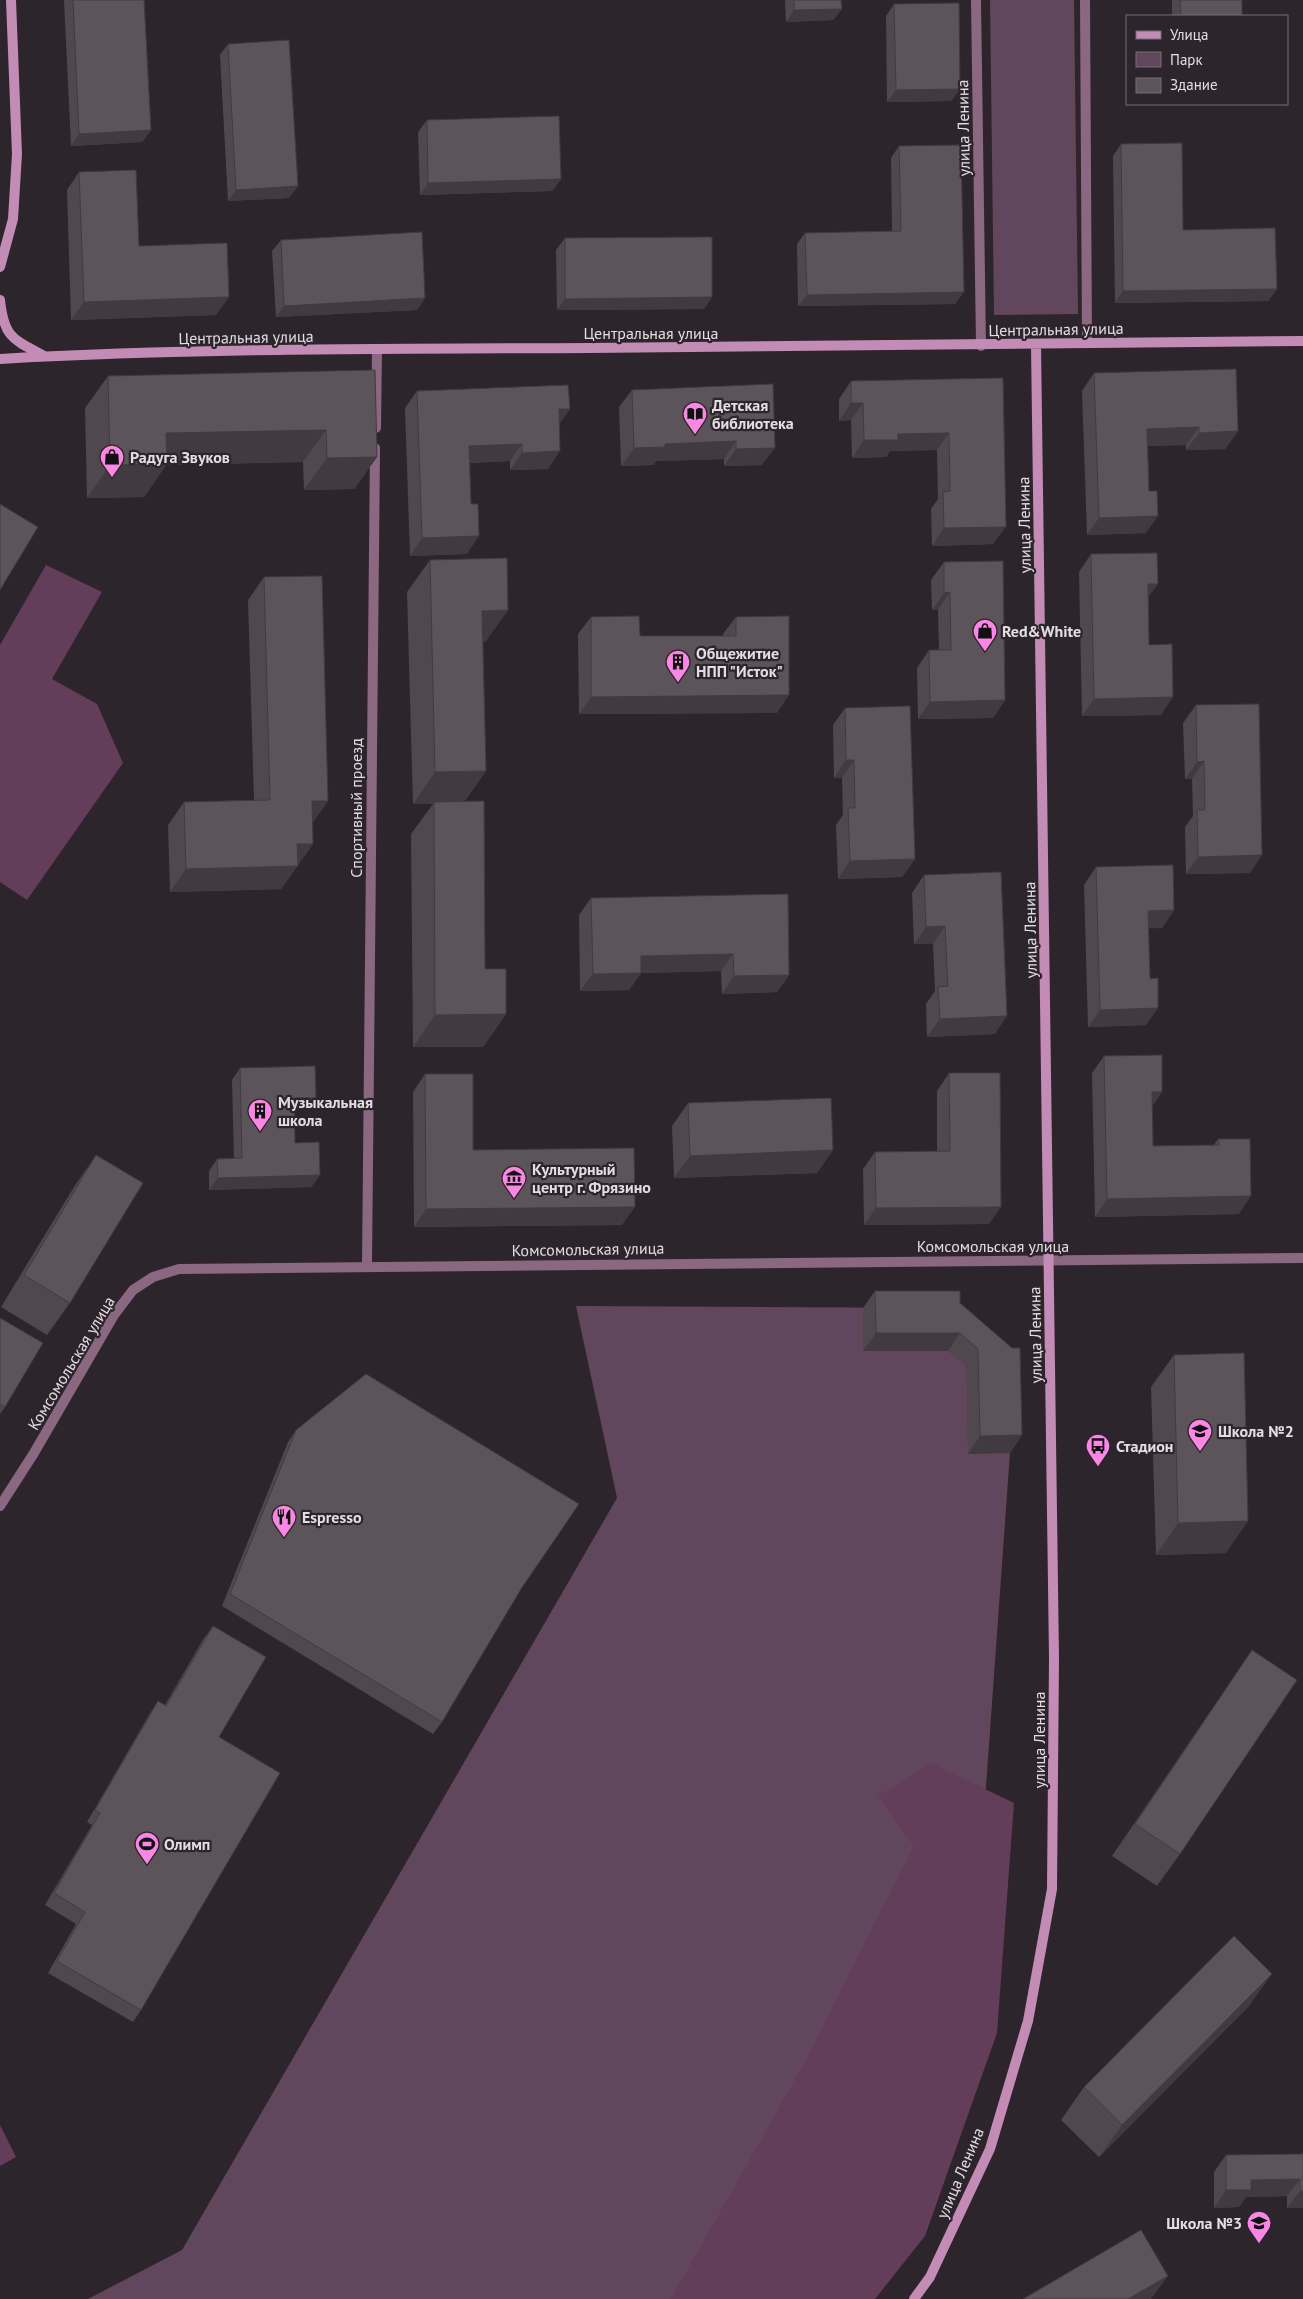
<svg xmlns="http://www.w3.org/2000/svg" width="1303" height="2299" font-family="'PT Sans',sans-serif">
<rect width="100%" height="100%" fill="#2d252b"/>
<path fill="#62465b" d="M 990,0 L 1074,0 L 1078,314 L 994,315 Z
M 576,1306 L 948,1308 L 1007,1365 L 1010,1453 L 970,2009 L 827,2299 L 88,2299 L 182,2250 L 617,1498 Z"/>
<path fill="#633d5a" d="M 46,565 L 102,592 L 52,679 L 97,704 L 123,763 L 27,900 L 0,882 L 0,645 Z
M 931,1763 L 1014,1803 L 997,2033 L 925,2236 L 875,2299 L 671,2299 L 805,2062 L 914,1846 L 878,1796 Z
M 0,2125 L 16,2157 L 0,2166 Z"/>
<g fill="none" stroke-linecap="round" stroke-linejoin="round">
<path stroke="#8a6882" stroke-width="10" d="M 976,0 L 981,346
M 1085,0 L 1087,343
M 376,428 L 377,349
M 367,1266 L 375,448
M 0,1506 L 34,1453 L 114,1315 L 133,1290 L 153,1277 L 179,1269 L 1303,1258"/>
<path stroke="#c38cb6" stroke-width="10" d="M 0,267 L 13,219 L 17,154 L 11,0
M 0,300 C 4,338 13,339 44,356
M 0,359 C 196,348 393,349 589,348 C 827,347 1065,344 1303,341
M 914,2299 L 930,2277 L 990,2149 L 1028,2021 L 1052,1889 L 1054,1658 L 1036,345"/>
</g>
<path fill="#50484d" d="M 64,0 L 144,0 L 151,130 L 142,142 L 71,146 Z
M 785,0 L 841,0 L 842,9 L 833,20 L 786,22 Z
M 1172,0 L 1242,0 L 1242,16 L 1172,16 Z
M 894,4 L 960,89 L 951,101 L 887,102 L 886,16 Z
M 228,44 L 298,186 L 289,198 L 228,201 L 220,55 Z
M 427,120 L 561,179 L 552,191 L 420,195 L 418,132 Z
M 1121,144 L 1183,230 L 1277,289 L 1268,301 L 1115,303 L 1113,156 Z
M 899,146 L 955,304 L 798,306 L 797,244 L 805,233 L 892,231 L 891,158 Z
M 79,172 L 139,246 L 216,315 L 71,320 L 67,190 Z
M 565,238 L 712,297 L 704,309 L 557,310 L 556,250 Z
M 281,240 L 425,298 L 417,310 L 276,317 L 272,251 Z
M 375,370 L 377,457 L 354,489 L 304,490 L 303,462 L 166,465 L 144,497 L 87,498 L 85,408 L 108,376 Z
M 1094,373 L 1238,431 L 1225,449 L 1186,450 L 1186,445 L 1147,446 L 1146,533 L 1087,535 L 1082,391 Z
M 1003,378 L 993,544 L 932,546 L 931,509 L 938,499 L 937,450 L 890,451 L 886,457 L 852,458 L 851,420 L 839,421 L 839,399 L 851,381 Z
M 773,384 L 762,465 L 724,466 L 724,459 L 656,461 L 653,465 L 621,466 L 619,407 L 632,390 Z
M 417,391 L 570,409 L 559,424 L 548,469 L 510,470 L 510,461 L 470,463 L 467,554 L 410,556 L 405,408 Z
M 1091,554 L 1158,584 L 1148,597 L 1149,645 L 1161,715 L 1082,716 L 1079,572 Z
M 430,560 L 508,610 L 485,642 L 483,642 L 486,771 L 464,802 L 485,969 L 506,1014 L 483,1047 L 413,1047 L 411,834 L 433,804 L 413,804 L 407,592 Z
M 944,562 L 1005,700 L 993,718 L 918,719 L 917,668 L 929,650 L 939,650 L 938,610 L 932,610 L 931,580 Z
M 264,577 L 312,823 L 313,844 L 281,889 L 170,892 L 168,825 L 184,802 L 254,800 L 248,600 Z
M 591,617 L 640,636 L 723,636 L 723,634 L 736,617 L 777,713 L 579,714 L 578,634 Z
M 1196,705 L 1250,873 L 1186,874 L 1185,827 L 1193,816 L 1192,779 L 1185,779 L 1183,723 Z
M 845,708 L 915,859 L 902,877 L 838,879 L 836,825 L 843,815 L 842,778 L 834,778 L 833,725 Z
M 1096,867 L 1174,910 L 1162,928 L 1148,928 L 1146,1025 L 1088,1027 L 1084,885 Z
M 924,875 L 995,1034 L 927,1037 L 926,1004 L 935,991 L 933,944 L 914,944 L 912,893 Z
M 591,898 L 789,975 L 777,992 L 722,994 L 721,971 L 641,973 L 629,990 L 580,991 L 579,915 Z
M 1104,1056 L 1152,1106 L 1153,1146 L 1214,1145 L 1218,1139 L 1239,1214 L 1095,1217 L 1092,1073 Z
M 240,1068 L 316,1098 L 308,1110 L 295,1110 L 295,1143 L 320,1175 L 311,1187 L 209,1190 L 209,1171 L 217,1159 L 234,1159 L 232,1080 Z
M 949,1073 L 989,1224 L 864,1225 L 863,1169 L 875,1152 L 937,1151 L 937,1091 Z
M 425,1074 L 473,1150 L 622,1225 L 414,1227 L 413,1092 Z
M 688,1103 L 833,1150 L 817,1173 L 674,1178 L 672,1126 Z
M 96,1155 L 70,1303 L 47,1335 L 1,1307 L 74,1187 Z
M 875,1291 L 960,1303 L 1022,1435 L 1010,1453 L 968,1454 L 966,1366 L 948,1351 L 863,1351 L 863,1308 Z
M 0,1318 L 5,1407 L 0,1414 Z
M 1174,1355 L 1226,1553 L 1156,1555 L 1151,1387 Z
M 296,1430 L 521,1589 L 442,1722 L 433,1734 L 222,1606 L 288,1442 Z
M 213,1626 L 219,1737 L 141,2010 L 133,2022 L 48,1973 L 76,1924 L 45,1905 L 92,1825 L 87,1822 L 150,1713 L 158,1701 L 165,1705 L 204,1638 Z
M 1252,1650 L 1180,1854 L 1157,1886 L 1112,1856 Z
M 1249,2006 L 1099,2157 L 1061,2120 L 1084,2087 Z
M 1303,2154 L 1303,2208 L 1287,2208 L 1287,2196 L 1246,2197 L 1239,2207 L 1214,2208 L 1214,2172 L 1226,2155 Z"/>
<path fill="#413b3f" d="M 842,9 L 833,20 L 786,22 L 794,10 Z
M 960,89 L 951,101 L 887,102 L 896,90 Z
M 151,130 L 142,142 L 71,146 L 79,134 Z
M 561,179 L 552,191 L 420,195 L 428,183 Z
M 298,186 L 289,198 L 228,201 L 236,190 Z
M 1277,289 L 1268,301 L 1115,303 L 1123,291 Z
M 964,292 L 955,304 L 798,306 L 807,295 Z
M 229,297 L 216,315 L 71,320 L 84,302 Z
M 712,297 L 704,309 L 557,310 L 565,299 Z
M 425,298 L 417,310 L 276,317 L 284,306 Z
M 851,403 L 863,403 L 851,420 L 839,421 Z
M 559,409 L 570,409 L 557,427 Z
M 1199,427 L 1186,445 L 1134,446 L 1147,429 Z
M 326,430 L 303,462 L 166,465 L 144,497 L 87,498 L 110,465 L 166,433 Z
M 1238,431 L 1225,449 L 1186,450 L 1199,433 Z
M 949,433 L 937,450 L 890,451 L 886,457 L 852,458 L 864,440 L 898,434 Z
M 736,441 L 724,459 L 656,461 L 653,465 L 621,466 L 634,448 L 665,444 Z
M 522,444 L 510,461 L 457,463 L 469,446 Z
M 775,448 L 762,465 L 724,466 L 736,449 Z
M 560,451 L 548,469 L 510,470 L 522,453 Z
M 377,457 L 354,489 L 304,490 L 327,458 Z
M 1158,516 L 1146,533 L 1087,535 L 1099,518 Z
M 1006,527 L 993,544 L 932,546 L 944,528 Z
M 479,536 L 467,554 L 410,556 L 422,538 Z
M 1148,584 L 1158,584 L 1145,601 Z
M 950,592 L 938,610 L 932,610 L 944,593 Z
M 508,610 L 485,642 L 459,643 L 482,611 Z
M 789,695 L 777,713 L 579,714 L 591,697 Z
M 1173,697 L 1161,715 L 1082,716 L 1094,699 Z
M 1005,700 L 993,718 L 918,719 L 930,702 Z
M 846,760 L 854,760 L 842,778 L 834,778 Z
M 1204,761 L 1192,779 L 1185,779 L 1197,762 Z
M 486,771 L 463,803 L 434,802 L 433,804 L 413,804 L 435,772 Z
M 312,801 L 328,801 L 312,824 Z
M 297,844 L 313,844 L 281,889 L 170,892 L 186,869 Z
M 1262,855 L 1250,873 L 1186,874 L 1198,857 Z
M 915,859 L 902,877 L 838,879 L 850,861 Z
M 1174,910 L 1162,928 L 1136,929 L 1148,911 Z
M 945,926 L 933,944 L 914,944 L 926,927 Z
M 733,954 L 721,971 L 641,973 L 629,990 L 580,991 L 593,974 L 641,956 Z
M 789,975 L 777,992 L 722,994 L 734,976 Z
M 1158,1008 L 1146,1025 L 1088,1027 L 1100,1010 Z
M 506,1014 L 483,1047 L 413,1047 L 435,1015 Z
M 1007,1016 L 995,1034 L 927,1037 L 940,1019 Z
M 1152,1092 L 1162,1092 L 1150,1110 Z
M 294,1098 L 316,1098 L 308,1110 L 286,1110 Z
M 833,1150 L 817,1173 L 674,1178 L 690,1156 Z
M 320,1175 L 311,1187 L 209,1190 L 218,1178 Z
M 1251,1196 L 1239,1214 L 1095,1217 L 1107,1199 Z
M 635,1207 L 622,1225 L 414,1227 L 426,1209 Z
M 1001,1207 L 989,1224 L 864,1225 L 876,1208 Z
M 876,1333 L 960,1333 L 948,1351 L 863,1351 Z
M 1022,1435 L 1010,1453 L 968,1454 L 980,1436 Z
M 1248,1521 L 1226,1553 L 1156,1555 L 1178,1523 Z
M 1272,1974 L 1249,2006 L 1099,2157 L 1122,2125 Z
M 1300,2179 L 1287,2196 L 1246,2197 L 1239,2207 L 1214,2208 L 1226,2190 L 1251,2180 Z
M 1300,2191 L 1303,2191 L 1303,2208 L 1287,2208 Z
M 1168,2276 L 1151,2299 L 1128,2299 Z"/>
<path fill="#5d545a" stroke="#413b3f" d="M 73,0 L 144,0 L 151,130 L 79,134 Z
M 794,0 L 841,0 L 842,9 L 794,10 Z
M 1180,0 L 1242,0 L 1242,16 L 1181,16 Z
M 959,3 L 960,89 L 896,90 L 894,4 Z
M 289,40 L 298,186 L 236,190 L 228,44 Z
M 559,116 L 561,179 L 428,183 L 427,120 Z
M 1182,143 L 1183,230 L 1275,228 L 1277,289 L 1123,291 L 1121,144 Z
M 961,145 L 964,292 L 807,295 L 805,233 L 901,231 L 899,146 Z
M 136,170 L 139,246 L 227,243 L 229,297 L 84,302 L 79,172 Z
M 422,232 L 425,298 L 284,306 L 281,240 Z
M 712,237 L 712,297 L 565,299 L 565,238 Z
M 1236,369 L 1238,431 L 1199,433 L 1199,427 L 1147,429 L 1149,491 L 1157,491 L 1158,516 L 1099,518 L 1094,373 Z
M 375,370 L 377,457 L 327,458 L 326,430 L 166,433 L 167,464 L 110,465 L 108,376 Z
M 1003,378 L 1006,527 L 944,528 L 943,492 L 950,491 L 949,433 L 898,434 L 898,440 L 864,440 L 863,403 L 851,403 L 851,381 Z
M 773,384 L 775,448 L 736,449 L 736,441 L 665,444 L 665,447 L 634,448 L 632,390 Z
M 568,385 L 570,409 L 559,409 L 560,451 L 522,453 L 522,444 L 469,446 L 471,504 L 478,504 L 479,536 L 422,538 L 417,391 Z
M 0,504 L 38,527 L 0,590 Z
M 1157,553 L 1158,584 L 1148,584 L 1149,645 L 1172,644 L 1173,697 L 1094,699 L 1091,554 Z
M 507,558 L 508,610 L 482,611 L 486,771 L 435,772 L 430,560 Z
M 1003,561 L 1005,700 L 930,702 L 929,650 L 951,650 L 950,592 L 944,593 L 944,562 Z
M 322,576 L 328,801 L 312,801 L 313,844 L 297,844 L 298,866 L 186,869 L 184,802 L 270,800 L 264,577 Z
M 639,616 L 640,636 L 736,636 L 736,617 L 789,616 L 789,695 L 591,697 L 591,617 Z
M 1259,704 L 1262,855 L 1198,857 L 1197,810 L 1205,810 L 1204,761 L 1197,762 L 1196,705 Z
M 910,706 L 915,859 L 850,861 L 848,808 L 855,808 L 854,760 L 846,760 L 845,708 Z
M 484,801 L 485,969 L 506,969 L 506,1014 L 435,1015 L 434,802 Z
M 1173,865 L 1174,910 L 1148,911 L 1150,979 L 1158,978 L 1158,1008 L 1100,1010 L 1096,867 Z
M 1001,872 L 1007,1016 L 940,1019 L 938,987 L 948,986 L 945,926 L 926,927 L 924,875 Z
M 788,894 L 789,975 L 734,976 L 733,954 L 641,956 L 641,973 L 593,974 L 591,898 Z
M 1162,1055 L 1162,1092 L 1152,1092 L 1153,1146 L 1219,1145 L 1218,1139 L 1250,1139 L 1251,1196 L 1107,1199 L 1104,1056 Z
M 315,1066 L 316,1098 L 294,1098 L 295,1143 L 319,1142 L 320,1175 L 218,1178 L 217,1159 L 242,1158 L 240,1068 Z
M 949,1073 L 1000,1073 L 1001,1207 L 876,1208 L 875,1152 L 950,1151 Z
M 425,1074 L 473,1074 L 473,1150 L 634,1148 L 635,1207 L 426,1209 Z
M 831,1098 L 833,1150 L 690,1156 L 688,1103 Z
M 96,1155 L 143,1183 L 70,1303 L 24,1275 Z
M 875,1291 L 960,1291 L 960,1303 L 1012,1348 L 1020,1348 L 1022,1435 L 980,1436 L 978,1349 L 960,1333 L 876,1333 Z
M 0,1318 L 43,1343 L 5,1407 L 0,1404 Z
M 1244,1353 L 1248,1521 L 1178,1523 L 1174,1355 Z
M 366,1374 L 579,1504 L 521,1589 L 442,1722 L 230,1594 L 296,1430 Z
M 213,1626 L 266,1657 L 219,1737 L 280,1773 L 141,2010 L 57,1961 L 85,1912 L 54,1893 L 100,1813 L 95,1810 L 158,1701 L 166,1706 Z
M 1252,1650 L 1297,1680 L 1180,1854 L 1135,1824 Z
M 1234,1936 L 1272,1974 L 1122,2125 L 1084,2087 Z
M 1303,2154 L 1303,2191 L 1300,2191 L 1300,2179 L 1251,2180 L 1251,2190 L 1226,2190 L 1226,2155 Z
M 1141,2230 L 1168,2276 L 1128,2299 L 1023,2299 Z"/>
<defs>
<symbol id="library-pin" viewBox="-11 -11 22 30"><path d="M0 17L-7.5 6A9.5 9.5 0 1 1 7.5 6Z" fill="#fc86e4" stroke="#2d252b"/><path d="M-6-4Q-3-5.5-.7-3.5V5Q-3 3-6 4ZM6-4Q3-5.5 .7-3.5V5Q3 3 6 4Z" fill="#111"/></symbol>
<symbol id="shop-pin" viewBox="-11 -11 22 30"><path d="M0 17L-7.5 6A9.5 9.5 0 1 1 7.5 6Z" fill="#fc86e4" stroke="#2d252b"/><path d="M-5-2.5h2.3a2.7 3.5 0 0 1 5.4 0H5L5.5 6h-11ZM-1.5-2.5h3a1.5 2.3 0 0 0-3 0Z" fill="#111"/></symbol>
<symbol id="building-pin" viewBox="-11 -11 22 30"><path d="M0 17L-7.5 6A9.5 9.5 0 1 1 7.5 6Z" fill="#fc86e4" stroke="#2d252b"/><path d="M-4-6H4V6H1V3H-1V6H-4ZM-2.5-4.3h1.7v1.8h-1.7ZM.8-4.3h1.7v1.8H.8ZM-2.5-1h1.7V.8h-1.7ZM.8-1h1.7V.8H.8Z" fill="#111"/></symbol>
<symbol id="museum-pin" viewBox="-11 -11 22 30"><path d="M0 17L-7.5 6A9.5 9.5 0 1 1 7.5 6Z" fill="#fc86e4" stroke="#2d252b"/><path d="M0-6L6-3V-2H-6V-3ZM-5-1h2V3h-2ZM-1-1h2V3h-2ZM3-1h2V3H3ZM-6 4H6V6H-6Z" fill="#111"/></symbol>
<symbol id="school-pin" viewBox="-11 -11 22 30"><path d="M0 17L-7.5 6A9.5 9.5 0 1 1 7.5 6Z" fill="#fc86e4" stroke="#2d252b"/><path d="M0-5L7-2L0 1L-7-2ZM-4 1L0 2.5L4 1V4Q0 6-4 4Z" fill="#111"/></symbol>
<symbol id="bus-pin" viewBox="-11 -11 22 30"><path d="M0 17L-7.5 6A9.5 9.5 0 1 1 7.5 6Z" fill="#fc86e4" stroke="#2d252b"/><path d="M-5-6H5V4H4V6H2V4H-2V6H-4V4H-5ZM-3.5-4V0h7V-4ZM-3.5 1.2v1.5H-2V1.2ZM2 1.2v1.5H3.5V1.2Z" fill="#111"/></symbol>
<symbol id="restaurant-pin" viewBox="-11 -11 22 30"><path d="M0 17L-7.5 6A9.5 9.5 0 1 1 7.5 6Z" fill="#fc86e4" stroke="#2d252b"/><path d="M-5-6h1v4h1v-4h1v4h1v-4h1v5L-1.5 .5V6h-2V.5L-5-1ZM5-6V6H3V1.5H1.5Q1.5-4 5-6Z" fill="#111"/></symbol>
<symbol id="stadium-pin" viewBox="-11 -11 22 30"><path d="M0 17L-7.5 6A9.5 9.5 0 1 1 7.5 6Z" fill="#fc86e4" stroke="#2d252b"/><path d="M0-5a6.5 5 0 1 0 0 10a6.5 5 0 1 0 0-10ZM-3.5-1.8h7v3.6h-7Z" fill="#111"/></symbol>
</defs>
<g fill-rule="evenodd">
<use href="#library-pin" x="681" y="400" width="28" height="38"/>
<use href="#shop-pin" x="98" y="443" width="28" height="38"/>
<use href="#shop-pin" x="971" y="617" width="28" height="38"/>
<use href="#building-pin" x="664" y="648" width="28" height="38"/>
<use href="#building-pin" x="246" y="1097" width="28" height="38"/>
<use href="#museum-pin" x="500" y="1164" width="28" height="38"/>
<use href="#school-pin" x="1186" y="1417" width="28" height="38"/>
<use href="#bus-pin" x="1084" y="1432" width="28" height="38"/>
<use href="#restaurant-pin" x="270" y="1503" width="28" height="38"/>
<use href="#stadium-pin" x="133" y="1830" width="28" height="38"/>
<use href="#school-pin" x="1245" y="2209" width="28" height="38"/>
</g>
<g text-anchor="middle" stroke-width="4.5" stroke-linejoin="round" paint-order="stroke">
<g font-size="16" fill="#e3dde1" stroke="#2d252b">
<text transform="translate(963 128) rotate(-91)" y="6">улица Ленина</text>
<text transform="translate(1056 329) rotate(-1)" y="6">Центральная улица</text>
<text x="651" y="339">Центральная улица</text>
<text transform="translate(246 337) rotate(-1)" y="6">Центральная улица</text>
<text transform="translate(1024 525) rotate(-91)" y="6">улица Ленина</text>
<text transform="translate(356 808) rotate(-90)" y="6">Спортивный проезд</text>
<text transform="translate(1030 930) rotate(-91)" y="6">улица Ленина</text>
<text x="993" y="1252">Комсомольская улица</text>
<text transform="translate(588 1249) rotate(-1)" y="6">Комсомольская улица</text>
<text transform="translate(1035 1335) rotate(-91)" y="6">улица Ленина</text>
<text transform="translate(71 1363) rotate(-59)" y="6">Комсомольская улица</text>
<text transform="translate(1039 1740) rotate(-90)" y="6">улица Ленина</text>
<text transform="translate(960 2173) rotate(-67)" y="6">улица Ленина</text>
</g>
<g font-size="16" font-weight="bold" fill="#e3dde1" stroke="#2d252b" text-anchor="start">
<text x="712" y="411">Детская<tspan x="712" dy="18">библиотека</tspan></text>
<text x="130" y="463">Радуга Звуков</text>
<text x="1002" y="637">Red&amp;White</text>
<text x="696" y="659">Общежитие<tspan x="696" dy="18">НПП "Исток"</tspan></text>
<text x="278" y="1108">Музыкальная<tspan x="278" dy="18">школа</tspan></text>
<text x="532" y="1175">Культурный<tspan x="532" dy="18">центр г. Фрязино</tspan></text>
<text x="1218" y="1437">Школа №2</text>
<text x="1116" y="1452">Стадион</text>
<text x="302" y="1523">Espresso</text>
<text x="164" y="1850">Олимп</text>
<text x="1242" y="2229" text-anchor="end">Школа №3</text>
</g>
</g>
<rect x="1126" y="15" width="162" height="90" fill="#2d252b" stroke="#766f74"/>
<rect x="1136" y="31" width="25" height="8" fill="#c38cb6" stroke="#766f74"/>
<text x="1170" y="40" font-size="15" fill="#e3dde1">Улица</text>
<rect x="1136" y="52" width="25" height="15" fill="#62465b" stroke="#766f74"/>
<text x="1170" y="65" font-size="15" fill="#e3dde1">Парк</text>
<rect x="1136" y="78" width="25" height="15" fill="#5d545a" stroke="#766f74"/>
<text x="1170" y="90" font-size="15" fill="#e3dde1">Здание</text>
</svg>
